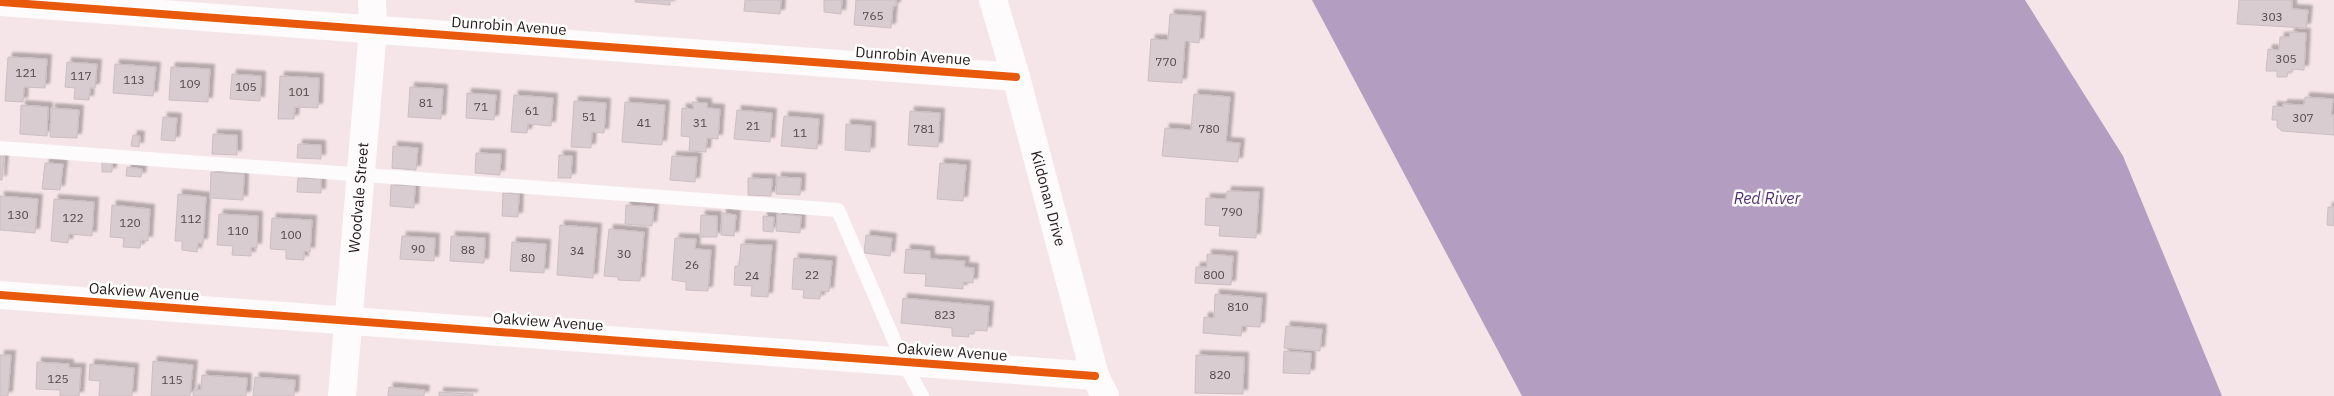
<svg xmlns="http://www.w3.org/2000/svg" width="2334" height="396" font-family="'IBM Plex Sans',sans-serif">
<defs>
<filter id="shadow"><feDropShadow dx="4.5" dy="-4.5" stdDeviation="1" flood-color="#0004"/></filter>
</defs>
<rect width="100%" height="100%" fill="#f5e5e8"/>
<path fill="#b39dc0" d="M 1312,0 L 2025,0 L 2123,156 L 2222,396 L 1522,396 Z"/>
<path fill="#d8ccd1" stroke="#cbbec3" filter="url(#shadow)" d="M 635,0 L 670,0 L 670,5 L 635,2 Z
M 745,0 L 781,0 L 780,14 L 744,11 Z
M 824,0 L 842,0 L 841,14 L 824,12 Z
M 856,0 L 896,0 L 896,6 L 893,6 L 891,28 L 854,25 Z
M 2239,0 L 2292,0 L 2292,9 L 2308,10 L 2306,28 L 2237,24 Z
M 1170,14 L 1201,16 L 1199,43 L 1185,41 L 1182,83 L 1148,81 L 1151,39 L 1168,40 Z
M 2290,32 L 2306,33 L 2304,70 L 2292,69 L 2292,72 L 2288,72 L 2287,77 L 2277,77 L 2277,71 L 2266,71 L 2268,49 L 2279,50 L 2280,37 L 2290,37 Z
M 8,57 L 47,59 L 45,88 L 24,87 L 23,102 L 5,101 Z
M 67,62 L 97,64 L 95,88 L 90,88 L 89,100 L 74,99 L 75,88 L 65,87 Z
M 115,64 L 156,67 L 153,96 L 113,93 Z
M 171,67 L 210,69 L 208,102 L 169,100 Z
M 232,74 L 261,76 L 260,101 L 230,99 Z
M 280,76 L 319,78 L 318,108 L 295,107 L 294,119 L 278,119 Z
M 410,87 L 443,89 L 441,119 L 408,117 Z
M 467,93 L 496,95 L 494,120 L 466,118 Z
M 1194,94 L 1230,97 L 1226,142 L 1240,143 L 1238,162 L 1162,156 L 1165,128 L 1191,130 Z
M 514,95 L 553,98 L 551,126 L 528,124 L 527,133 L 511,132 Z
M 2305,97 L 2333,99 L 2331,115 L 2334,115 L 2334,135 L 2282,131 L 2277,127 L 2277,120 L 2272,120 L 2273,106 L 2283,107 L 2283,104 L 2304,105 Z
M 574,101 L 606,103 L 604,133 L 592,132 L 591,148 L 571,147 Z
M 625,102 L 665,105 L 662,145 L 622,142 Z
M 692,102 L 707,103 L 707,108 L 720,109 L 718,139 L 707,138 L 706,152 L 689,151 L 690,137 L 681,136 L 682,108 L 694,109 Z
M 21,105 L 48,107 L 47,136 L 20,134 Z
M 51,108 L 79,110 L 77,138 L 50,137 Z
M 737,110 L 772,113 L 770,142 L 734,139 Z
M 910,111 L 940,113 L 938,147 L 908,145 Z
M 784,116 L 819,119 L 817,149 L 781,146 Z
M 163,117 L 177,118 L 175,141 L 161,140 Z
M 846,124 L 871,126 L 870,152 L 845,150 Z
M 213,134 L 237,135 L 237,155 L 212,154 Z
M 133,135 L 140,136 L 139,147 L 131,146 Z
M 298,144 L 321,145 L 321,159 L 297,158 Z
M 393,146 L 418,148 L 416,170 L 392,168 Z
M 476,153 L 501,154 L 500,175 L 475,173 Z
M 559,155 L 572,156 L 571,178 L 558,178 Z
M 0,156 L 4,156 L 2,180 L 0,180 Z
M 672,156 L 697,157 L 695,182 L 670,180 Z
M 102,162 L 112,162 L 112,172 L 102,172 Z
M 45,163 L 63,164 L 60,190 L 42,189 Z
M 940,163 L 966,165 L 963,201 L 937,199 Z
M 127,167 L 142,169 L 141,177 L 126,176 Z
M 211,172 L 244,174 L 243,200 L 210,198 Z
M 777,177 L 801,178 L 800,195 L 776,194 Z
M 298,178 L 321,179 L 321,193 L 297,192 Z
M 748,178 L 772,179 L 771,196 L 748,195 Z
M 391,185 L 415,186 L 414,208 L 390,206 Z
M 1227,191 L 1259,192 L 1256,238 L 1219,236 L 1220,226 L 1205,225 L 1206,198 L 1226,199 Z
M 503,193 L 519,194 L 518,217 L 502,216 Z
M 178,194 L 206,197 L 203,243 L 198,243 L 197,252 L 182,250 L 182,241 L 175,241 Z
M 0,196 L 38,199 L 35,233 L 0,230 Z
M 54,199 L 94,202 L 92,236 L 69,234 L 68,243 L 51,241 Z
M 112,205 L 150,209 L 148,241 L 141,240 L 140,248 L 123,247 L 124,238 L 110,237 Z
M 626,205 L 654,207 L 652,226 L 625,224 Z
M 2328,207 L 2334,207 L 2334,226 L 2327,225 Z
M 722,213 L 736,215 L 734,236 L 721,235 Z
M 219,214 L 258,216 L 257,248 L 251,247 L 251,256 L 232,255 L 233,246 L 217,245 Z
M 777,214 L 801,216 L 800,233 L 776,231 Z
M 701,215 L 717,216 L 717,237 L 700,237 Z
M 763,216 L 774,217 L 773,232 L 763,231 Z
M 272,218 L 312,220 L 310,252 L 304,251 L 304,260 L 286,259 L 286,250 L 270,249 Z
M 560,225 L 597,228 L 593,278 L 557,275 Z
M 609,229 L 644,232 L 640,281 L 618,280 L 618,277 L 604,276 Z
M 866,235 L 892,238 L 890,256 L 864,253 Z
M 402,236 L 435,238 L 434,261 L 400,259 Z
M 451,236 L 485,238 L 484,263 L 450,261 Z
M 675,238 L 696,239 L 695,249 L 711,250 L 708,291 L 686,290 L 686,282 L 672,280 Z
M 512,242 L 546,244 L 544,273 L 510,271 Z
M 741,244 L 772,245 L 768,297 L 751,296 L 752,286 L 734,285 L 735,266 L 739,266 Z
M 906,249 L 930,251 L 930,259 L 965,261 L 964,267 L 974,268 L 973,283 L 963,282 L 963,289 L 925,286 L 926,274 L 904,273 Z
M 1207,254 L 1233,256 L 1231,285 L 1195,283 L 1196,267 L 1207,267 Z
M 794,258 L 832,261 L 829,292 L 821,291 L 820,299 L 803,298 L 804,290 L 792,289 Z
M 1215,294 L 1262,298 L 1260,327 L 1242,326 L 1241,336 L 1203,333 L 1204,317 L 1214,318 Z
M 903,298 L 989,306 L 987,331 L 974,330 L 974,334 L 968,334 L 969,337 L 952,336 L 952,328 L 901,323 Z
M 1286,326 L 1322,329 L 1320,351 L 1284,348 Z
M 1284,351 L 1311,353 L 1310,374 L 1283,373 Z
M 0,355 L 11,355 L 8,396 L 0,396 Z
M 1196,355 L 1244,357 L 1243,394 L 1195,393 Z
M 153,361 L 193,365 L 190,396 L 151,396 Z
M 37,362 L 69,364 L 69,368 L 81,368 L 79,396 L 60,396 L 60,390 L 36,389 Z
M 90,364 L 134,368 L 132,396 L 99,396 L 100,381 L 89,380 Z
M 202,375 L 247,378 L 246,396 L 193,396 L 194,389 L 201,390 Z
M 255,377 L 295,380 L 294,396 L 253,396 Z
M 389,387 L 425,390 L 424,396 L 388,396 Z
M 439,392 L 473,394 L 473,396 L 439,396 Z"/>
<g fill="none" stroke-linecap="round" stroke-linejoin="round">
<path stroke="#fefbfc" stroke-width="14" d="M 0,148 L 838,210 L 904,363 L 922,396"/>
<g stroke="#fefbfc" stroke-width="28">
<path id="s1" d="M 993,0 L 1016,77 L 1095,376 L 1105,396"/>
<path d="M 0,2 L 1016,77"/>
<path d="M 0,295 L 1095,376"/>
<path id="s2" d="M 342,396 L 373,30 L 372,0"/>
</g>
<defs>
<path id="cycleway" d="M 0,2 L 1016,77
M 0,295 L 1095,376"/>
</defs>
<use href="#cycleway" stroke="#fff" stroke-width="11"/>
<use href="#cycleway" stroke="#e8590c" stroke-width="8"/>
</g>
<g text-anchor="middle" stroke-width="5" stroke-linejoin="round" paint-order="stroke">
<g font-size="12" fill="#54484a">
<text x="873" y="20">765</text>
<text x="2272" y="21">303</text>
<text x="2286" y="63">305</text>
<text x="1166" y="66">770</text>
<text x="26" y="77">121</text>
<text x="81" y="80">117</text>
<text x="134" y="84">113</text>
<text x="190" y="88">109</text>
<text x="246" y="91">105</text>
<text x="299" y="96">101</text>
<text x="426" y="107">81</text>
<text x="481" y="111">71</text>
<text x="532" y="115">61</text>
<text x="589" y="121">51</text>
<text x="2303" y="122">307</text>
<text x="644" y="127">41</text>
<text x="700" y="127">31</text>
<text x="753" y="130">21</text>
<text x="924" y="133">781</text>
<text x="1209" y="133">780</text>
<text x="800" y="137">11</text>
<text x="1232" y="216">790</text>
<text x="18" y="219">130</text>
<text x="73" y="222">122</text>
<text x="191" y="223">112</text>
<text x="130" y="227">120</text>
<text x="238" y="235">110</text>
<text x="291" y="239">100</text>
<text x="418" y="253">90</text>
<text x="468" y="254">88</text>
<text x="577" y="255">34</text>
<text x="624" y="258">30</text>
<text x="528" y="262">80</text>
<text x="692" y="269">26</text>
<text x="812" y="279">22</text>
<text x="1214" y="279">800</text>
<text x="752" y="280">24</text>
<text x="1238" y="311">810</text>
<text x="945" y="319">823</text>
<text x="1220" y="379">820</text>
<text x="58" y="383">125</text>
<text x="172" y="384">115</text>
</g>
<g font-size="15" fill="#241819" stroke="#fff">
<text transform="translate(509 26) rotate(4)" y="5">Dunrobin Avenue</text>
<text transform="translate(913 56) rotate(4)" y="5">Dunrobin Avenue</text>
<text dy="5" stroke="none"><textPath href="#s2" startOffset="199">Woodvale Street</textPath></text>
<text dy="5" stroke="none"><textPath href="#s1" startOffset="206">Kildonan Drive</textPath></text>
<text transform="translate(144 292) rotate(4)" y="5">Oakview Avenue</text>
<text transform="translate(548 322) rotate(4)" y="5">Oakview Avenue</text>
<text transform="translate(952 352) rotate(4)" y="5">Oakview Avenue</text>
</g>
<g font-size="16" font-style="italic" fill="#52306e" stroke="#fff">
<text x="1767" y="204">Red River</text>
</g>
</g>
</svg>
